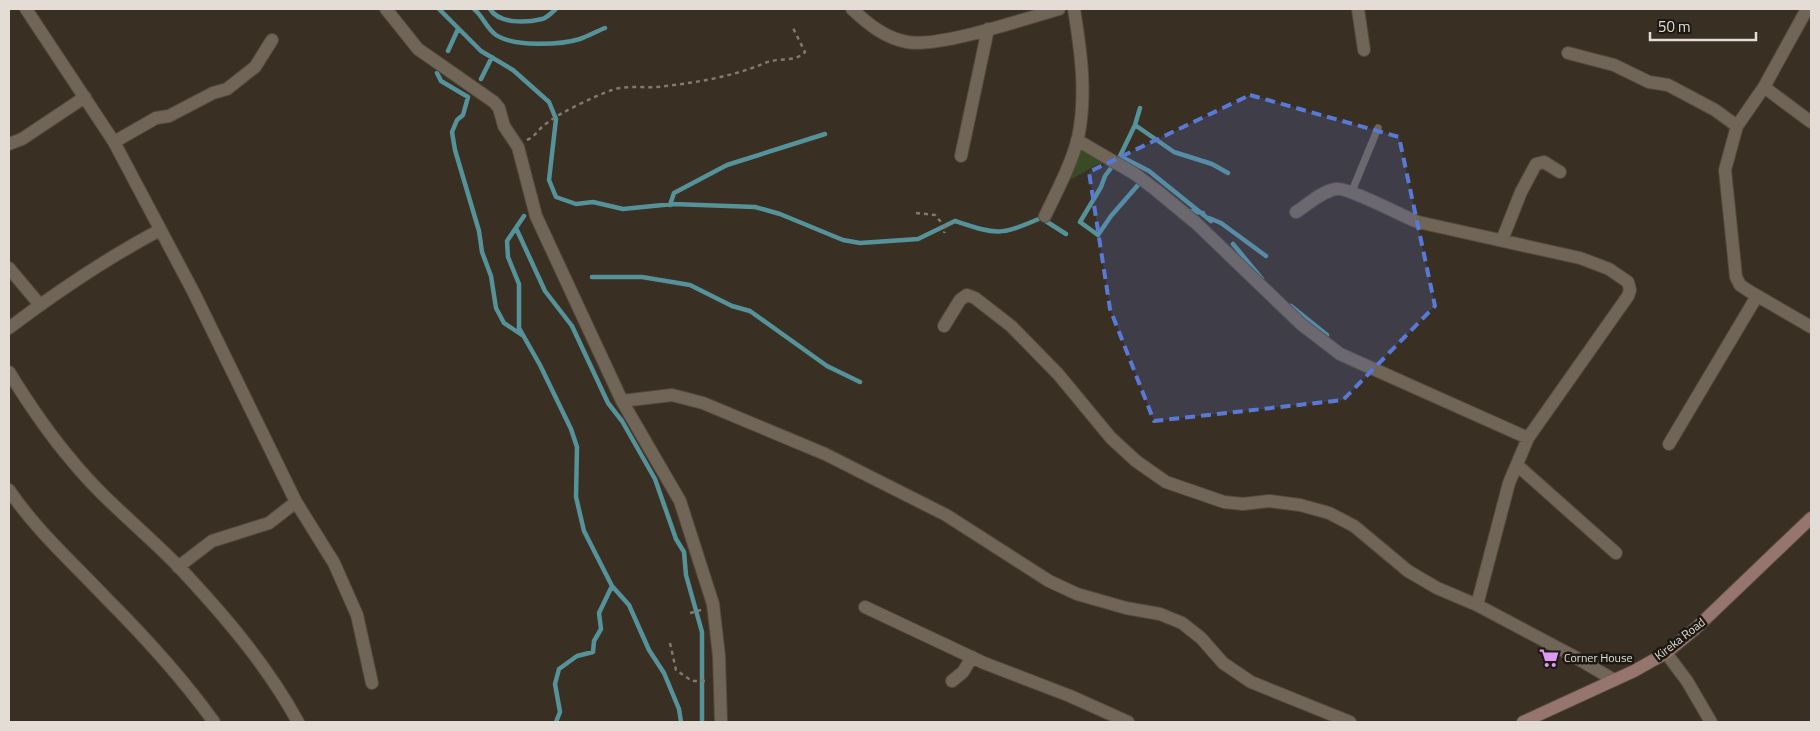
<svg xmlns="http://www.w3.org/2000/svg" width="1820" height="731" font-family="'Titillium Web',sans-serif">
<rect width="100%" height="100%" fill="#392f23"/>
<path fill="#394a25" d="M 1080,148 L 1106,163 L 1095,166 L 1072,179 L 1068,177 Z"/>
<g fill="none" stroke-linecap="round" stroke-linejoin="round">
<path stroke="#559299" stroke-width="4.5" d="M 439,9 L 481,51 L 513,70 L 549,102 L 556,119 L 549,180 L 556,197 L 576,204 L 593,202 L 623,209 L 673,204 L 755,207 L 780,214 L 843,240 L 860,243 L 918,239 L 955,221 C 998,235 999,236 1041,218 L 1066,234
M 474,9 C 483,16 486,28 496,35 C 514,47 560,45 580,39 C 589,36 597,31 605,28
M 490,9 C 499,24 526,23 542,19 C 547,18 551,13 555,10 L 554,9
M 448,51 L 458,29
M 437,73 L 441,81 L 468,97 L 463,115 L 457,120 L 452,132 L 455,150 L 479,231 L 482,252 L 491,276 L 496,308 L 504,323 L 522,335
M 481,79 L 492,57
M 1135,125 L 1174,152 L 1212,164 L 1228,173
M 1120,156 L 1149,171 L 1211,221
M 670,205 L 674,193 L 727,165 L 825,134
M 1190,211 L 1203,213
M 524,216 L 507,241 L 508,257 L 519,284 L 519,328 L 540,365 L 571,429 L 577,447 L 576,497 L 584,531 L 612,586 L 629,605 L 649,650 L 664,673 L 679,709 L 681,722
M 1209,218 L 1221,223 L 1266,256
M 1080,222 L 1098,235 L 1111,216 L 1138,185 L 1144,182
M 1080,222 L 1101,187 L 1105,176 L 1120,156 L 1135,125 L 1140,108
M 516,228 L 545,291 L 572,326 L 608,403 L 622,421 L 655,479 L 676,539 L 684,552 L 686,575 L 702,632 L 702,722
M 1233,244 L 1262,279
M 592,277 L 642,277 L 690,285 L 732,306 L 750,311 L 827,366 L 860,382
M 1291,306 L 1327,335
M 556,722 L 560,712 L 555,684 L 559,669 L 577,656 L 593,652 L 594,641 L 601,629 L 599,613 L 612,586"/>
<defs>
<path id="lane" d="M 1352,191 L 1378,128"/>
<path id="street" d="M 26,9 L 114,142 L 194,293 L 296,502 L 334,563 L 357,615 L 372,683
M 386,9 L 418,49 L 494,102 L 499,108 L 504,126 L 518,147 L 536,216 L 622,401 L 680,501 L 713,604 L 719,656 L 721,722
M 852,9 C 868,24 885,38 907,42 C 939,48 1024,19 1059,9
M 1358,9 L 1364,50
M 1807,9 L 1764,87 L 1811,122
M 1568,53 L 1614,65 L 1649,82 L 1668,85 L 1715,110 L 1737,126 L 1764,87
M 1737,126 L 1725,170 L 1736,277 L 1740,285 L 1749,291 L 1811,327
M 1077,140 L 1135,174 L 1156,190 L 1196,223 L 1301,324 L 1340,354 L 1528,438
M 114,142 L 156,118 L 169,116 L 213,93 L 227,89 L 255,67 L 272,40
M 9,144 L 22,139 L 85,97
M 961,156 L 988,29
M 1296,212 C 1307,205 1322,191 1336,189 C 1348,187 1402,216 1418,222 L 1580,258 L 1609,269 L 1628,282 L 1630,290 L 1628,296 L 1528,438 L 1509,483 L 1477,605
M 1045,216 C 1057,191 1071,165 1078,138 C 1087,95 1081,52 1074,9
M 1502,240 L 1521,192 L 1536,164 L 1544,162 L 1560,172
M 9,268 L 40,305
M 944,326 L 960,300 L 967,295 L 975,298 L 1011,326 L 1058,374 L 1111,438 L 1136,461 L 1166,482 L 1224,502 L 1243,504 L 1269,501 L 1300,505 L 1329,513 L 1354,526 L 1408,571 L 1437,588 L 1477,605 L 1575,657 L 1614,680
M 9,328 C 58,291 105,259 160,230
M 9,372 C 28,403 49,434 73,462 C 104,500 144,531 178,566 C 223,614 267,665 298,722
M 622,401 L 672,395 L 703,403 L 825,454 L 946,515 L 1049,581 L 1077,594 L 1126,608 L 1160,614 L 1182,623 L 1201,638 L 1223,663 L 1251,682 L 1350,722
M 1669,444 L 1757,296
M 1517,465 L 1616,553
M 9,490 C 36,530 73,563 106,598 C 144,636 183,679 214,722
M 178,567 L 212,541 L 269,523 L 296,502
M 865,607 L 984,663 L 1070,696 L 1128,722
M 1666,653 L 1687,681 L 1711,722
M 952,681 L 963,672 L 972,657"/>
<path id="secondary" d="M 1523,722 L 1634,671 L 1666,653 L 1695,629 L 1811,518"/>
</defs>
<use href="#lane" stroke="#534a40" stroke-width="8"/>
<use href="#street" stroke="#534a40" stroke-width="14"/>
<use href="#secondary" stroke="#534a40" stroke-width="14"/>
<path stroke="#82796f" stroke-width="2.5" stroke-dasharray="4 4" stroke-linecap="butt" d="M 527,140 C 536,136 539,128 547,123 C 561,112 595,96 612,90 C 626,85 642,88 657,87 C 694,83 732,77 765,63 C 778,57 795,63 805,52 L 792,26
M 916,213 L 935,215 L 946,228 L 944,233
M 690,613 L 701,610
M 670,643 L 676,670 L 692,681 L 706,681"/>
<use href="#lane" stroke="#706557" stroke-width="7"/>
<use href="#street" stroke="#706557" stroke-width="12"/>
<use href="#secondary" stroke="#97756f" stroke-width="12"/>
</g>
<path fill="#5979d7" fill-opacity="0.2" stroke="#5979d7" stroke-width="4" stroke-dasharray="10 6" stroke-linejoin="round" d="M 1250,95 L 1399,137 L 1435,306 L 1343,400 L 1154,421 L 1110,309 L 1089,172 Z"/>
<defs>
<symbol id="supermarket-bare" viewBox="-9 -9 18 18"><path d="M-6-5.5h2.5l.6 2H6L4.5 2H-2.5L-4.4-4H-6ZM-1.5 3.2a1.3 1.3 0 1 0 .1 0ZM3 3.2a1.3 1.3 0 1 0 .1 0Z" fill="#dd99f3" stroke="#1c1812" stroke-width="2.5" paint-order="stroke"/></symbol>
</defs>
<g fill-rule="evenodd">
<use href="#supermarket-bare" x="1535" y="644" width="28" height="28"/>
</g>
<g text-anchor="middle" stroke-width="5" stroke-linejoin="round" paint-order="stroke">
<g font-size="12" fill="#e4ddd6" stroke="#1c1812">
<text transform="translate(1680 639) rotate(-38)" y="4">Kireka Road</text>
</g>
<g font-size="12" fill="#e4ddd6" stroke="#1c1812" text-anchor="start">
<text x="1564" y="662">Corner House</text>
</g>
</g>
<rect width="1820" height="731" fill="none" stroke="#e4ddd6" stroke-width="20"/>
<path d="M1650 32v8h106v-8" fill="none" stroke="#e4ddd6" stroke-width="2.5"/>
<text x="1658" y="32" font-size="15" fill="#e4ddd6" stroke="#1c1812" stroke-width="4" paint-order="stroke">50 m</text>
</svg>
